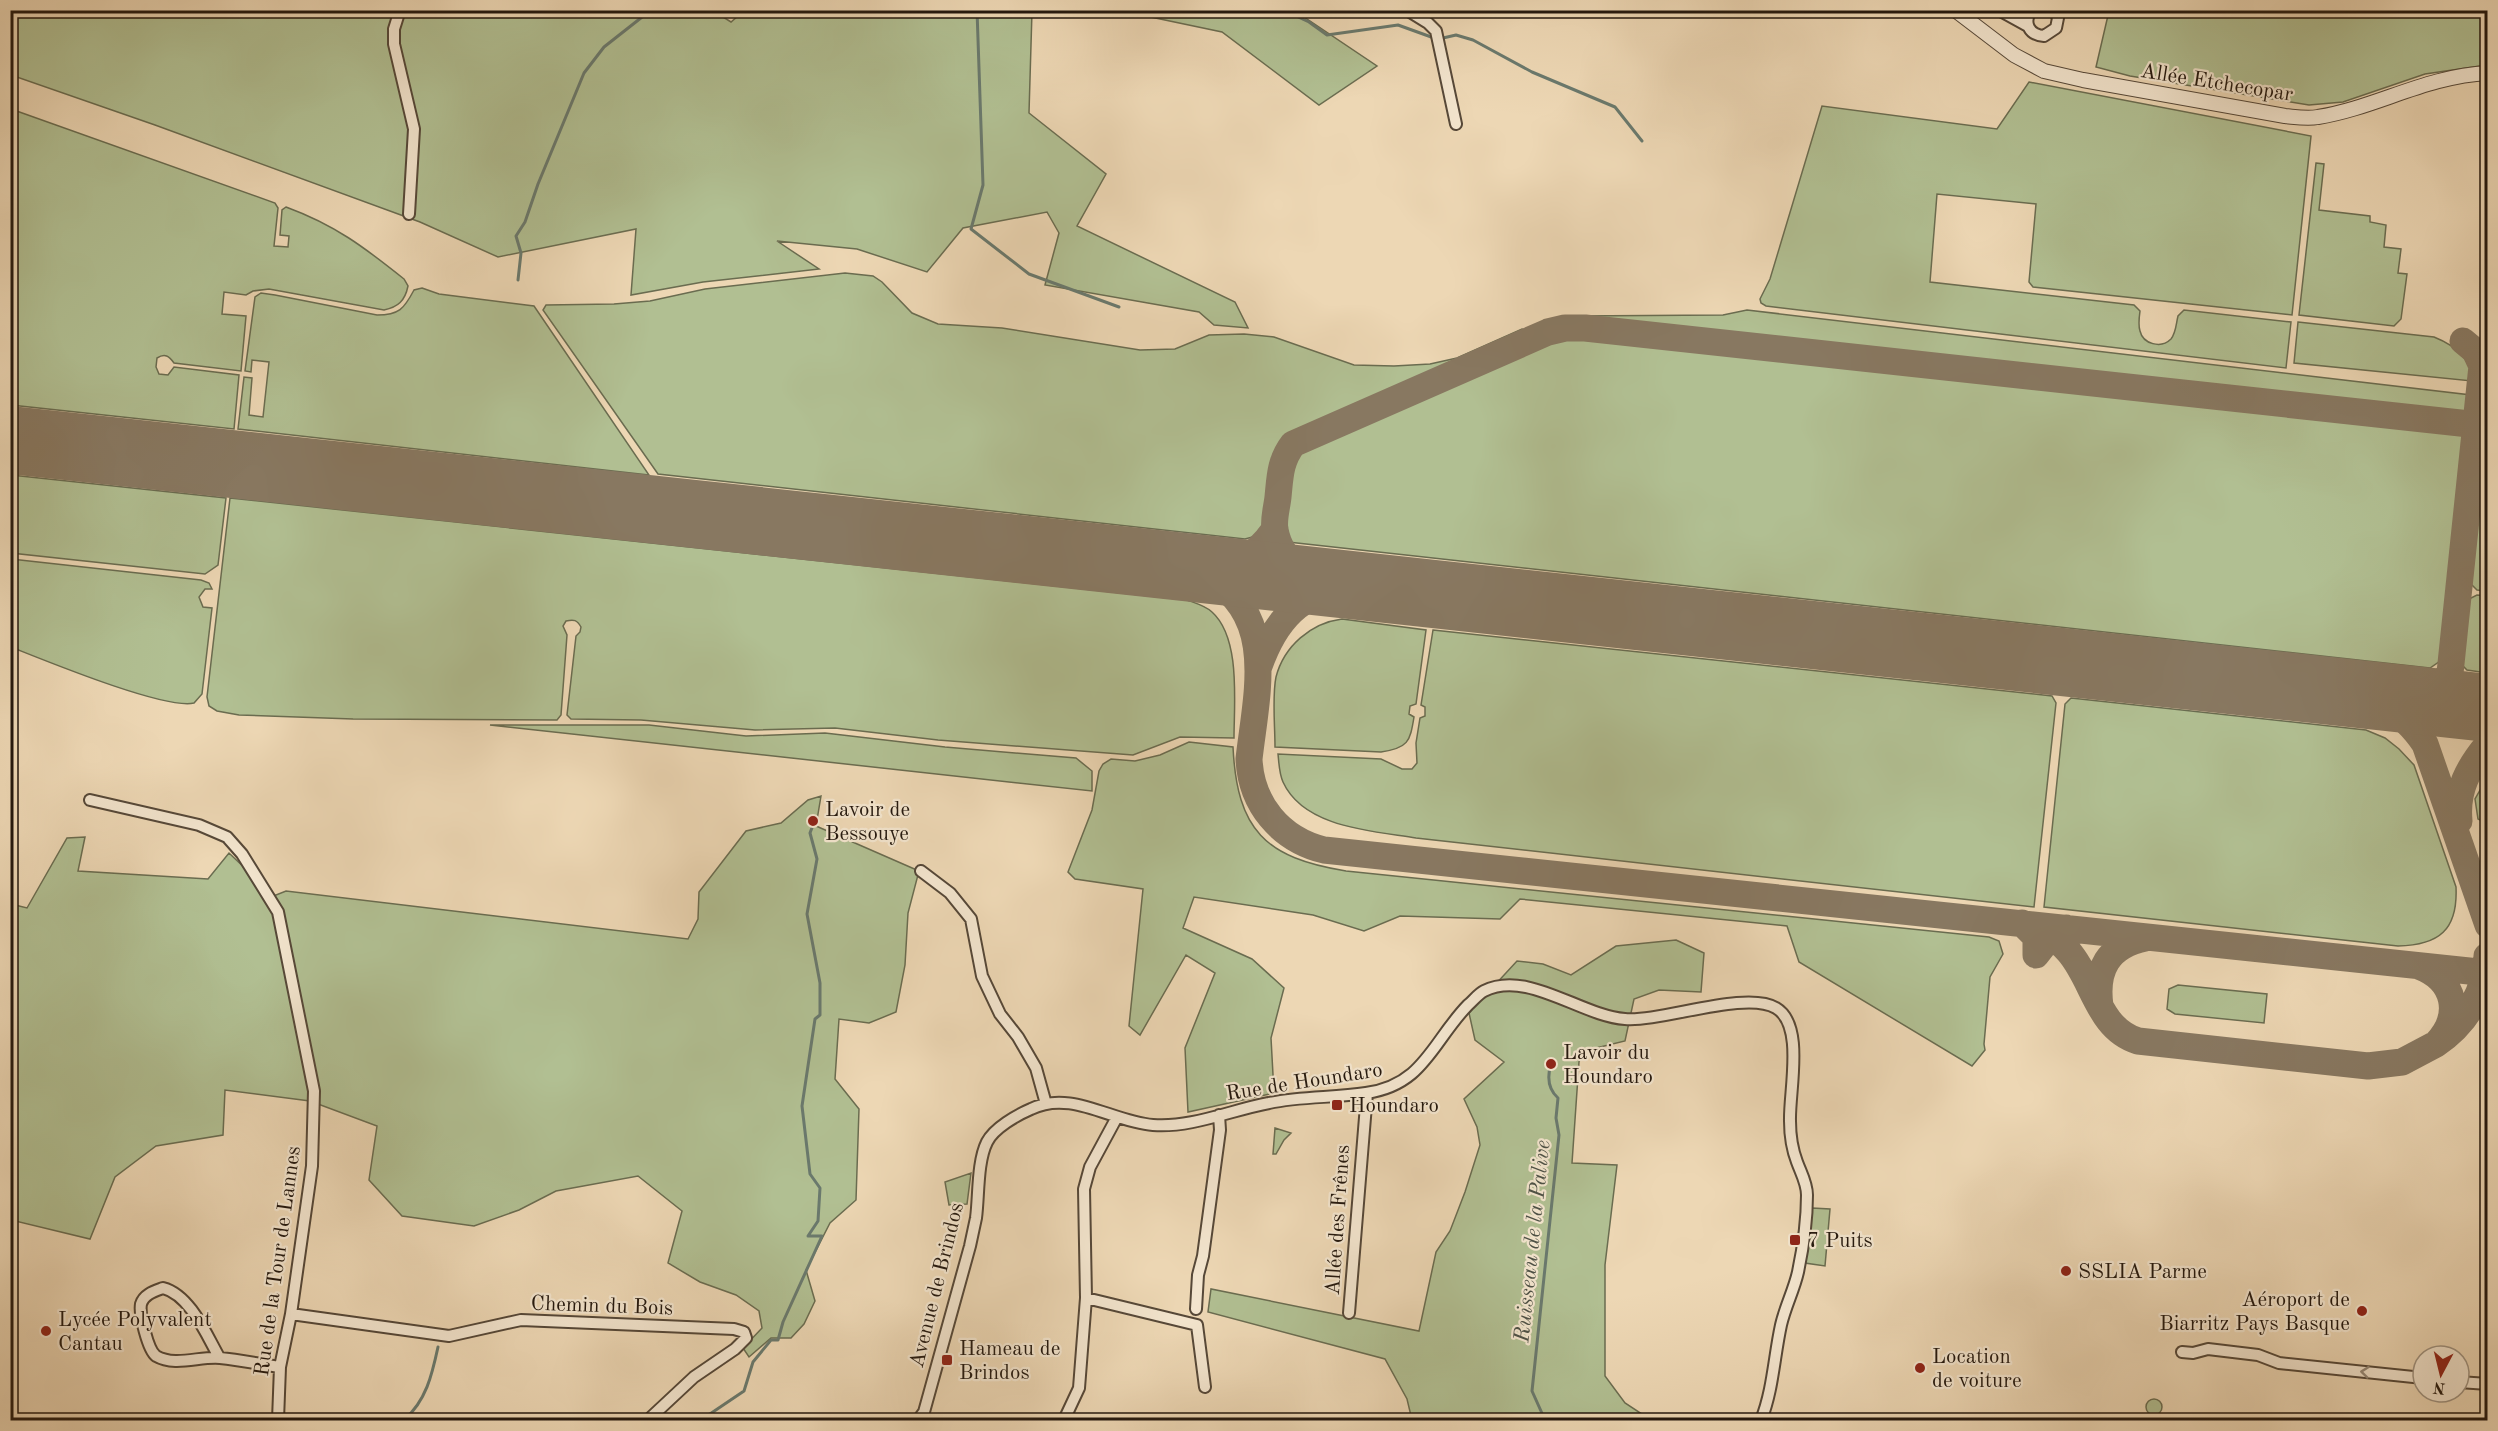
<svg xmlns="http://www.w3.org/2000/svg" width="2498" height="1431" font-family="'Old Standard TT',serif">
<rect width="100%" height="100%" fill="#edd7b4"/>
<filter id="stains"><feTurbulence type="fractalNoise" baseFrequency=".00333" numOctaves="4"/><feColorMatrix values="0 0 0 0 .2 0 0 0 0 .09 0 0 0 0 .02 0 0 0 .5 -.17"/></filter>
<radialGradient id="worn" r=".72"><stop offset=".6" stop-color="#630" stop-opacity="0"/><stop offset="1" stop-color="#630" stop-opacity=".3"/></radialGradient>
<path fill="#b1bf92" stroke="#6a6c50" stroke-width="1.5" d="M 712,10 L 731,22 L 745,10 L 1032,11 L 1029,113 L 1106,174 L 1077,226 L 1235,302 L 1248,328 L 1214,325 L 1199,312 L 1045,285 L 1059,233 L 1047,212 L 963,228 L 927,272 L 857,249 L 777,241 L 819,269 L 703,282 L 631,295 L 636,229 L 498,257 L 420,222 L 155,125 L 11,75 L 11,11 Z
M 1122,11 L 1295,11 L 1377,66 L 1319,105 L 1222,32 Z
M 2109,11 L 2487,11 L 2487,65 L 2425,74 L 2343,102 L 2309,105 L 2130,76 L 2096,67 Z
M 2029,82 L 2311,136 L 2292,315 L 2033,287 L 2029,282 L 2036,204 L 1937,194 L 1930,282 L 2134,305 L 2140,311 C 2139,318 2138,325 2140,331 C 2143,344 2161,349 2171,339 C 2176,333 2176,324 2178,316 L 2184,310 L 2291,322 L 2286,368 L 1766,306 L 1761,303 L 1760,299 L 1770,279 L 1822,106 L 1997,129 Z
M 11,109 L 275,203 L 278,208 L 274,246 L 288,247 L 289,236 L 280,235 L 282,210 L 286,207 C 335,225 364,247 404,279 L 408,286 C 405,301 398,307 384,310 L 269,289 L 253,291 L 246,295 L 224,292 L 222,314 L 246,316 L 241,371 L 174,363 C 169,356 165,353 157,358 L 156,367 L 159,374 L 168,375 L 174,367 L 239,375 L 234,429 L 11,405 Z
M 2316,163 L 2324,164 L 2319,210 L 2370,216 L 2370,222 L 2386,225 L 2384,247 L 2401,249 L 2398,273 L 2407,274 L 2401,319 L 2394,326 L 2299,315 Z
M 845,273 L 873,276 L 882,282 L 912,313 L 938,324 L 1002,328 L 1140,350 L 1175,349 L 1209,335 L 1244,334 L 1274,337 L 1354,365 L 1394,366 L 1430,364 L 1457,358 L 1522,329 L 1532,333 L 1290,440 C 1263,469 1283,511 1260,535 L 1245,539 L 658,474 L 543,310 L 546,305 L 614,304 L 650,301 L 705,289 Z
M 422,288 L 439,294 L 534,306 L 649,475 L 238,429 L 244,377 L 252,378 L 249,415 L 263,417 L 269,362 L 252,360 L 251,372 L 245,371 L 255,297 L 261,293 L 275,295 L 377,315 C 399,315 404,309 414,290 Z
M 1747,310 L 2471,395 L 2468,418 L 1583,322 L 1570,321 L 1554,324 L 1555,318 L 1572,316 L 1723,315 Z
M 2298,322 L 2434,337 C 2454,345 2472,358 2472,381 L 2294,363 Z
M 1579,333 L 2462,430 L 2466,442 L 2443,659 L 2430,668 L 1288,542 L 1281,530 L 1280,516 L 1286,465 L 1292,453 L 1312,440 L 1549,337 Z
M 2487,443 L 2487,591 L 2477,590 L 2469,582 L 2481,452 Z
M 11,475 L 226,498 L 218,565 L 205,574 L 11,553 Z
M 230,498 L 1187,600 C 1195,603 1206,606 1212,612 C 1241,638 1234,703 1234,738 L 1180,737 L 1133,755 L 938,740 L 835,728 L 755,730 L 641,720 L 571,719 L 567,715 L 576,636 L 580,632 L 581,627 C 577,620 574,619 566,621 L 563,626 L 567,635 L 561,715 L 557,720 L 353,719 L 239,715 L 217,711 L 209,706 L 207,697 Z
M 11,559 L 201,580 L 209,583 L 212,589 L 205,589 L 199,597 L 203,607 L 212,608 L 202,694 L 194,703 C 165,710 44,660 11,647 Z
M 2477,595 L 2487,596 L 2487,673 L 2467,670 L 2460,663 L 2467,600 Z
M 1342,619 L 1426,630 L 1416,704 L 1410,706 L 1409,714 L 1414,717 C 1410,742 1408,748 1381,752 L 1275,747 C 1275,726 1272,696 1276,677 C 1284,646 1311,623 1342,619 Z
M 1433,630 L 2052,696 L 2056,703 L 2034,907 L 1416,838 C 1373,831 1304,828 1283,782 C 1279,773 1279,763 1278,754 L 1381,759 L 1402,769 L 1412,769 L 1417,763 L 1416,743 L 1420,718 L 1425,716 L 1425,707 L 1421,705 Z
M 2071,698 L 2366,730 L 2385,738 L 2399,749 L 2414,765 L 2456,887 C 2458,930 2439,945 2398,946 L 2044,907 L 2065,704 Z
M 490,725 L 649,725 L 746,736 L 825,733 L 945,747 L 1076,758 L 1092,771 L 1092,791 Z
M 1189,742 L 1233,747 C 1237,830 1265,858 1346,871 L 1989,937 L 1999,941 L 2003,954 L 1990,977 L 1984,1044 L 1985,1050 L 1972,1066 L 1799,962 L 1787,926 L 1520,899 L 1500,919 L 1400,916 L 1364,931 L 1313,915 L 1194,897 L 1183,928 L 1252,959 L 1284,988 L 1271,1038 L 1274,1093 L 1188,1112 L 1185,1048 L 1215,973 L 1186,955 L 1140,1035 L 1129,1026 L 1143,889 L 1075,879 L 1068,872 L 1092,810 L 1099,771 L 1103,764 L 1111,759 L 1135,761 L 1160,755 Z
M 2487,778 L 2487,819 L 2482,821 L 2478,819 L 2475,799 Z
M 821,796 L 816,826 L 919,871 L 908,913 L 905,965 L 896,1012 L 869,1023 L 839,1019 L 835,1079 L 859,1109 L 856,1200 L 830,1223 L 806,1270 L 815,1301 L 804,1324 L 791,1338 L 771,1338 L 749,1357 L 743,1348 L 762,1328 L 759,1311 L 736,1295 L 700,1282 L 668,1263 L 682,1211 L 638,1176 L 556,1191 L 519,1210 L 474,1226 L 402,1216 L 369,1180 L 377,1126 L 310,1101 L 225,1090 L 223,1135 L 156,1146 L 115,1177 L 90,1239 L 11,1220 L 11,904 L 27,908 L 67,838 L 85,837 L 78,871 L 208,879 L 229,853 L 250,873 L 266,899 L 286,891 L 688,939 L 698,919 L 699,892 L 746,831 L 781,823 L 808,800 Z
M 1676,940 L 1704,953 L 1701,992 L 1659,990 L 1634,999 L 1625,1041 L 1584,1051 L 1579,1062 L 1572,1163 L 1617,1165 L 1605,1265 L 1605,1376 L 1625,1403 L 1651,1420 L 1412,1420 L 1407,1399 L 1385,1359 L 1208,1312 L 1211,1289 L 1419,1331 L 1436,1252 L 1450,1231 L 1465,1192 L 1480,1145 L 1477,1127 L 1464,1099 L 1504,1062 L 1475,1040 L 1469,1013 L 1517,961 L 1543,964 L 1571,975 L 1616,946 Z
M 2178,985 L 2267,994 L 2264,1023 L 2175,1014 L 2167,1009 L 2169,989 Z
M 1275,1128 L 1291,1133 L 1284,1140 L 1276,1154 L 1273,1154 Z
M 971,1173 L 967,1204 L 949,1205 L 945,1182 Z
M 1812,1208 L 1830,1209 L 1825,1266 L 1805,1263 Z
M2146 1407a8 8 0 1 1 16 0a8 8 0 1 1-16 0Z"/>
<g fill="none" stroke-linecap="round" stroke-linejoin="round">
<path stroke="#6a796d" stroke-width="3" d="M 977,10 L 983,185 L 971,229 L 1029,274 L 1119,307
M 1283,10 L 1309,22 L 1327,35 L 1398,25 L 1434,38
M 1443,38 L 1456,35 L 1473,40 L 1532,72 L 1615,107 L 1642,141
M 518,280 L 521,253 L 516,236 L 525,222 L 538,184 L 584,73 L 604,47 L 651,10
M 404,1420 C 426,1401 432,1375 438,1347
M 701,1420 L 744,1391 L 753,1362 L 771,1340 L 778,1340 L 783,1322 L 822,1236 L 808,1236 L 818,1221 L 820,1188 L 810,1174 L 802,1106 L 815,1019 L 820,1015 L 820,983 L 807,914 L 817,859 L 810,833 L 813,825
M 1545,1420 L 1532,1391 L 1559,1135 L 1556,1118 L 1558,1098 C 1548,1089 1547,1077 1551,1064"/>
<path stroke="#887861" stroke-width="27" d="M 2463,341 L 2475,351 L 2482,366
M 2488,356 L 2482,366 L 2450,673 C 2451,695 2468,701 2488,706
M 1175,565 C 1186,569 1199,572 1210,578 C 1278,616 1256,696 1249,759 C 1251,804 1280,839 1324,850 L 2488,973
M 1192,566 C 1232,568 1251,563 1275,529
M 1348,584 C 1315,578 1282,569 1275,530 C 1273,520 1277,507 1278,497 C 1280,477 1280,461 1293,444 L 1548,332 L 1565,328 L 1585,328 L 2488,426
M 1259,666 C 1275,621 1300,591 1350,587
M 2330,691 C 2374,700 2399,705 2425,744 L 2488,925
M 2383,697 C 2410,695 2433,697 2450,673
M 2459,821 C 2456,790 2468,768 2488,744
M 2022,923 L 2036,937 L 2036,955 L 2054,932 L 2066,928
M 2035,928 C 2048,934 2060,941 2069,952 C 2094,981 2098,1029 2138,1041 L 2368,1066 L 2402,1062 L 2436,1044
M 2419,966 C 2456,980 2463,1016 2436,1044 C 2466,1024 2486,991 2487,956
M 2100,1006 C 2095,969 2108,946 2145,938"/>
<path stroke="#887861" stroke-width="68" d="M 10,440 L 2488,708"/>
<defs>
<path id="minor" d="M 400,10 L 394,29 L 394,44 L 414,129 L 409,214
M 1407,10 L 1428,23 L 1436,31 L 1456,124
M 1999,10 L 2028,26
M 2031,10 C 2023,23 2029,35 2044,36 L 2056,28 L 2058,18 L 2054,10
M 90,800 L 199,825 L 227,837 L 242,854 L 278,912 L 314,1091 L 312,1166 L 291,1314 L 280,1367 L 278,1420
M 921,871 L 950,893 L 971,919 L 982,976 L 1000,1014 L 1018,1037 L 1036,1068 L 1046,1104
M 1086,1298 L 1197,1325 L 1205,1387
M 1196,1309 L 1198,1275 L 1203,1256 L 1220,1130 L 1219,1115
M 1349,1313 L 1367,1093
M 291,1314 L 449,1336 L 521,1320 L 734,1329 L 744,1332 L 746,1338 L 735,1349 L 694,1377 L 648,1420
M 2182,1352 L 2193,1353 L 2208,1349 L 2258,1355 L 2279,1363 L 2423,1378
M 219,1357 C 206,1334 190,1295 163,1288 C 155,1291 144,1294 141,1304 C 139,1314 148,1350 156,1356 C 175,1367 200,1356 220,1358 C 240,1360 260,1364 280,1367
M 2459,1382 L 2488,1384
M 918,1420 L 924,1412 L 970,1246 C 972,1237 974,1227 976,1218 C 979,1196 977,1162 987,1142 C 994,1128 1017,1115 1031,1109 C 1071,1089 1112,1122 1153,1125 C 1192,1128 1231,1110 1269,1103 C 1301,1096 1334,1098 1366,1093 C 1424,1085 1432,1042 1468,1005 C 1473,1001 1478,994 1484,991 C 1527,969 1581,1016 1625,1019 C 1662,1022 1746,990 1776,1008 C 1805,1025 1789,1091 1790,1121 C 1790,1135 1792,1149 1797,1162 C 1801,1173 1807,1183 1807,1195 C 1807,1219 1803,1248 1798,1272 C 1794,1290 1785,1307 1781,1325 C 1774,1357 1773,1390 1761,1420
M 1064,1420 L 1079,1388 L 1086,1298 L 1084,1189 L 1090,1167 L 1117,1117"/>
<path id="tertiary" d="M 1955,10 L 2014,55 L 2044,71 L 2083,80 L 2285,116 C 2296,117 2307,119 2318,117 C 2375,108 2426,76 2488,73"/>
</defs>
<use href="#minor" stroke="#564838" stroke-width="14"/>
<use href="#tertiary" stroke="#564838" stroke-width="16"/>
<use href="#minor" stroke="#f3e5ce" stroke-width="10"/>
<use href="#tertiary" stroke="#f3e5ce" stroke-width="14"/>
</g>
<defs><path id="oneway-chevron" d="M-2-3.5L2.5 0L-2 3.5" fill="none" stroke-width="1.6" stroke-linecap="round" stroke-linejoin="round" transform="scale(1.5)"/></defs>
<use stroke="#968978" href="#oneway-chevron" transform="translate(2365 1372) rotate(-174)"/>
<g fill="#8f2418" stroke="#f3e5ce" stroke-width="2">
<circle cx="813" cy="821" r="6"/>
<circle cx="1551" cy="1064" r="6"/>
<rect x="1331" y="1099" width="12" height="12" rx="3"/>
<rect x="1789" y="1234" width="12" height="12" rx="3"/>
<circle cx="2066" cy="1271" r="6"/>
<circle cx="2362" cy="1311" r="6"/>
<circle cx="46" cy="1331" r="6"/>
<rect x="941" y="1354" width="12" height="12" rx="3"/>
<circle cx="1920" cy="1368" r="6"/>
</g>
<g text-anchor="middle" stroke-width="4.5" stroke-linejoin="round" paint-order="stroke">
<g font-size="21" fill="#24180e" stroke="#f3e5ce">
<text transform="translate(2217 82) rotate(9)" y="7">Allée Etchecopar</text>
<text transform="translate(1304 1081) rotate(-9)" y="7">Rue de Houndaro</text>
<text transform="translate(1337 1220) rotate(-86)" y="7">Allée des Frênes</text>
<text transform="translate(277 1261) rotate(-82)" y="7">Rue de la Tour de Lannes</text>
<text transform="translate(936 1285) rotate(-76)" y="7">Avenue de Brindos</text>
<text transform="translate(602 1305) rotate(2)" y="7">Chemin du Bois</text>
</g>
<g font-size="21" fill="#24180e" stroke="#f3e5ce" text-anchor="start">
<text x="825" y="816">Lavoir de<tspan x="825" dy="24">Bessouye</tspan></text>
<text x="1563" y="1059">Lavoir du<tspan x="1563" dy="24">Houndaro</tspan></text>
<text x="1349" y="1112">Houndaro</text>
<text x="1807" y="1247">7 Puits</text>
<text x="2078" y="1278">SSLIA Parme</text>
<text x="2350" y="1306" text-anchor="end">Aéroport de<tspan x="2350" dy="24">Biarritz Pays Basque</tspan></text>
<text x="58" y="1326">Lycée Polyvalent<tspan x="58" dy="24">Cantau</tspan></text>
<text x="959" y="1355">Hameau de<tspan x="959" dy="24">Brindos</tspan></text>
<text x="1932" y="1363">Location<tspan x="1932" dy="24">de voiture</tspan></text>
</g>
<g font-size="22" font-style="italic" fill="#4d5146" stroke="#f3e5ce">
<text transform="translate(1531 1241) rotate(-84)" y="8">Ruisseau de la Palive</text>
</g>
</g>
<rect width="2498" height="1431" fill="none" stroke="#edd7b4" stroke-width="36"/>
<rect x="12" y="12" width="2474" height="1407" fill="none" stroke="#24180e" stroke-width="3"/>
<rect x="18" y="18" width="2462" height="1395" fill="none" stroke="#24180e" stroke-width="1.5"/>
<g transform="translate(2441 1374) rotate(187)"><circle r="28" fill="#f3e5ce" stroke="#a09381" stroke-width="1.5"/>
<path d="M0-4.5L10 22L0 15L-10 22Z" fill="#8f2418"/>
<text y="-9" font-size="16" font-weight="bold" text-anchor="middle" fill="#24180e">N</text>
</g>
<rect width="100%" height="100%" filter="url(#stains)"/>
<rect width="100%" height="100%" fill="url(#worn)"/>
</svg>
